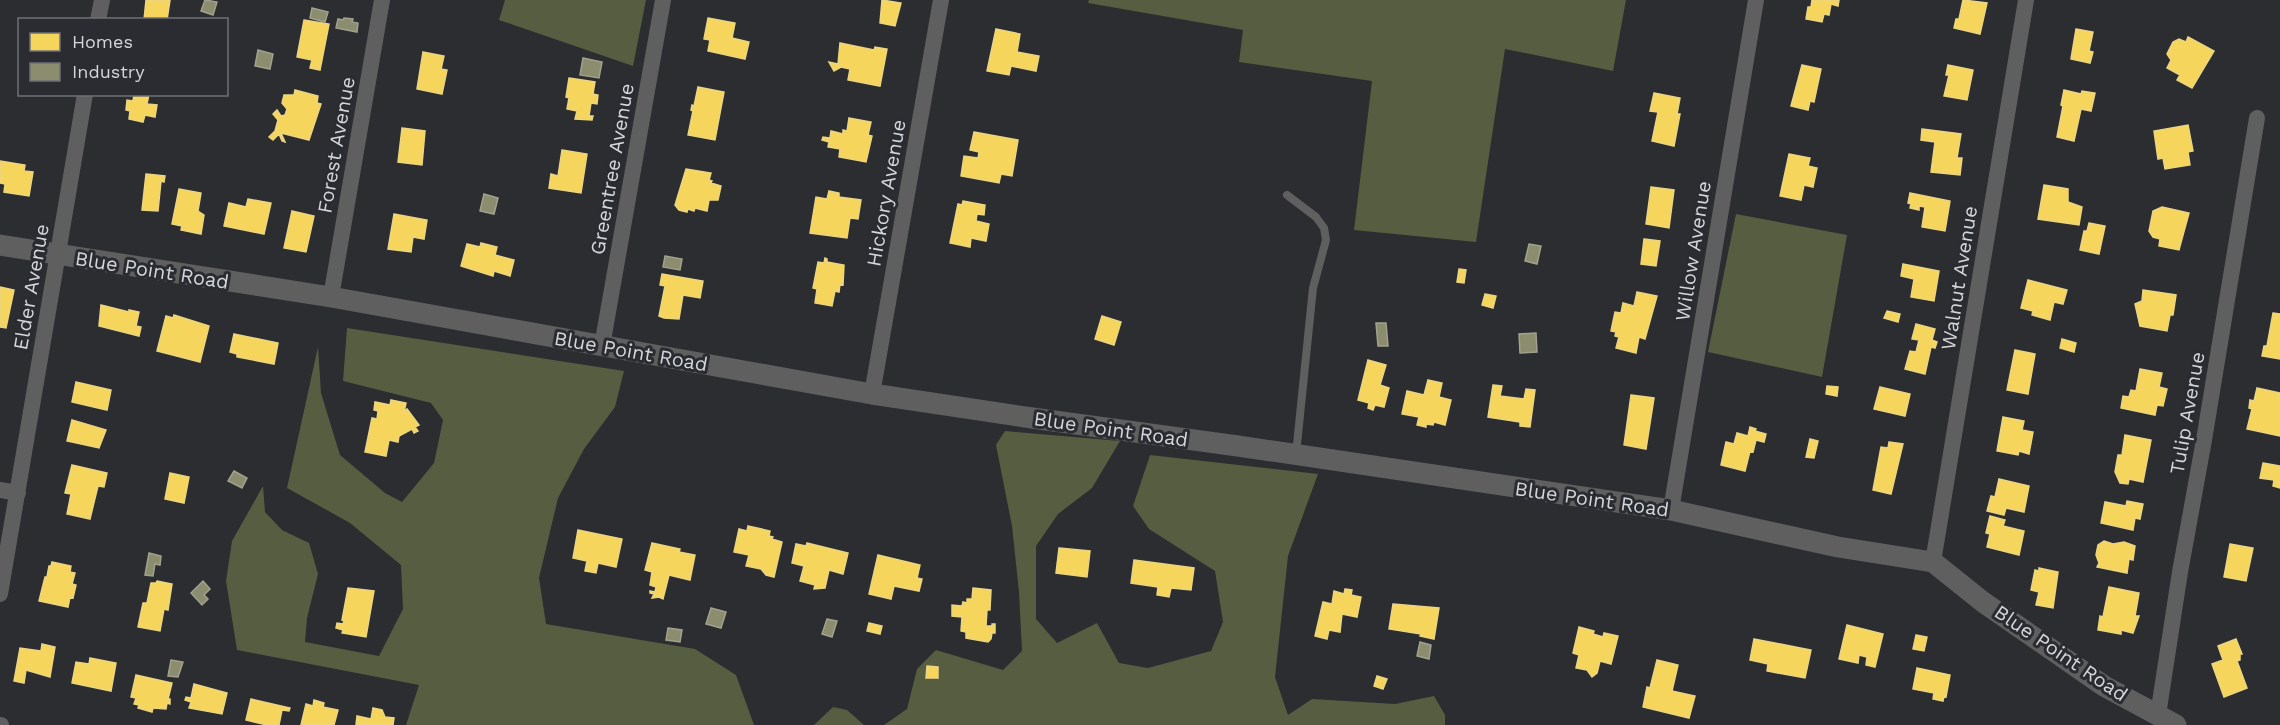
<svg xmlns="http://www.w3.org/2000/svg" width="2280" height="725" font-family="'Work Sans',sans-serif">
<rect width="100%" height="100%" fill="#2b2d30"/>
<path fill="#565d40" d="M 505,0 L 646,0 L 633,66 L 499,20 Z
M 1089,0 L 1626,0 L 1613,71 L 1505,49 L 1476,242 L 1354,230 L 1372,81 L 1239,62 L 1243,30 L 1088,3 Z
M 1736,214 L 1847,235 L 1822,377 L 1708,352 Z
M 347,328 L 624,371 L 615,407 L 584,449 L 558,498 L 539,578 L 546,624 L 695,649 L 736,675 L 754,725 L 406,725 L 419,685 L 237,650 L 226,581 L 232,541 L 263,486 L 265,512 L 282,530 L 309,543 L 318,574 L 307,618 L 305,642 L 379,656 L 403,609 L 401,565 L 350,523 L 287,488 L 318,347 L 321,393 L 340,455 L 385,493 L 402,502 L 434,463 L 443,420 L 431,403 L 343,381 Z
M 1005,431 L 1120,441 L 1092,488 L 1058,514 L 1036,546 L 1036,619 L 1057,643 L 1097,623 L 1119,663 L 1148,668 L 1211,651 L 1223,622 L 1215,571 L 1149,529 L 1133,506 L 1150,455 L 1318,474 L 1288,556 L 1275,677 L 1288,715 L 1312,699 L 1395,704 L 1434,696 L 1445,715 L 1445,725 L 884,725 L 907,709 L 917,669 L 936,650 L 1003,670 L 1022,651 L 1019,592 L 1012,526 L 996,445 Z
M 833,707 L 847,710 L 864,725 L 814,725 Z"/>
<path fill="#f6d55c" stroke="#ecd581" stroke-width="1.5" d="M 146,0 L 170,0 L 167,20 L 144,20 Z
M 882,0 L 901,3 L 895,26 L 880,23 Z
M 1812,0 L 1839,0 L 1838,6 L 1831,4 L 1829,15 L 1824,14 L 1822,22 L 1806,19 L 1808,7 L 1811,7 Z
M 1963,0 L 1987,3 L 1980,34 L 1954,28 L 1956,19 L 1959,19 Z
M 708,18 L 735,23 L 732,38 L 749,42 L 745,59 L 708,51 L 710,40 L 704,39 Z
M 304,20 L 329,24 L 320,70 L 310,68 L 312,60 L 297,57 Z
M 996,29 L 1020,34 L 1017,52 L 1039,56 L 1036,71 L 1011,66 L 1009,75 L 987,71 Z
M 2076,29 L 2093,32 L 2089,51 L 2093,52 L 2090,63 L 2071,59 Z
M 2188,37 L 2214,51 L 2192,88 L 2177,80 L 2180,75 L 2167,68 L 2171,60 L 2167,54 L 2173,42 L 2179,39 L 2186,42 Z
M 840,43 L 874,50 L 875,47 L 887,49 L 880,86 L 848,80 L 850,69 L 841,67 L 834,71 L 829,62 L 838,64 Z
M 423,52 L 444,56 L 441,69 L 447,70 L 442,94 L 417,89 Z
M 1802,65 L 1821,69 L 1814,102 L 1810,101 L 1808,110 L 1791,106 Z
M 1948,65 L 1973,70 L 1967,100 L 1944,96 L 1949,75 L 1946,75 Z
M 569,78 L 595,82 L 593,94 L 598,95 L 597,104 L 591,103 L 589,116 L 593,116 L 592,120 L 575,119 L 577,111 L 567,109 L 569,98 L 566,97 Z
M 698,87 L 724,92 L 715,140 L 688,135 L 693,111 L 691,110 L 692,105 L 694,106 Z
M 295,90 L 318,96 L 317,103 L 321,104 L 309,140 L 281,133 L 285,142 L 282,141 L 279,134 L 273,140 L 269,137 L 275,131 L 278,120 L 273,114 L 277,110 L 281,116 L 285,115 L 287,109 L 282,103 L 284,95 L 294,95 Z
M 2064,90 L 2081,94 L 2082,91 L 2095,93 L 2091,111 L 2081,109 L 2074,141 L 2057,137 L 2063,106 L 2061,105 Z
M 1654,93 L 1680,98 L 1677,114 L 1680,114 L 1674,146 L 1652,141 L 1658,112 L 1650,111 Z
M 134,94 L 149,94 L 147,104 L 157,105 L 155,117 L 145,115 L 143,122 L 129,119 L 130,111 L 126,110 L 127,100 L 133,101 Z
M 849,118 L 871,122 L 868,135 L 872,136 L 866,162 L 839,157 L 840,149 L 828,147 L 829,142 L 822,140 L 823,137 L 830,138 L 831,131 L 843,134 L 843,130 L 847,131 Z
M 2188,125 L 2193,151 L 2188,152 L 2190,165 L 2165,169 L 2163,158 L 2158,159 L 2154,131 Z
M 402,128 L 425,131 L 422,165 L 398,162 Z
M 1922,129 L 1961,134 L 1957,158 L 1962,158 L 1960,175 L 1931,172 L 1935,142 L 1921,140 Z
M 974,132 L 1018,140 L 1012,176 L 1001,174 L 999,183 L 961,176 L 964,156 L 978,158 L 979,152 L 970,150 Z
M 562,150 L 587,154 L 581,193 L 549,188 L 551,174 L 558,176 Z
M 1789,154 L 1810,158 L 1808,166 L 1817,168 L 1813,187 L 1804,185 L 1801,200 L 1780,196 Z
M 0,161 L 25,165 L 24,171 L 33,172 L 29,196 L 4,192 L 5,184 L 0,183 Z
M 686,169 L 711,173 L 709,180 L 712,181 L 711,183 L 721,186 L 718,200 L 709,200 L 707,211 L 695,208 L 694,211 L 688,209 L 687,212 L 679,210 L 675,205 Z
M 146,174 L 165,176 L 164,182 L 161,181 L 158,211 L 142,210 Z
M 2044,185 L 2068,189 L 2068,202 L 2082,207 L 2079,225 L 2038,219 Z
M 1651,187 L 1674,190 L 1669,228 L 1646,224 Z
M 179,189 L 201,193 L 198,211 L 204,215 L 201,234 L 181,230 L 182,226 L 172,224 Z
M 829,191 L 839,193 L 839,197 L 861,200 L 858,219 L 850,218 L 847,238 L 810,233 L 816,197 L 827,199 Z
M 1910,193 L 1950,201 L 1945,231 L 1922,227 L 1925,207 L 1919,206 L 1919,210 L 1910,208 L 1911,204 L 1908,203 Z
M 248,199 L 271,203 L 264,234 L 224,226 L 229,203 L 246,207 Z
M 963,201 L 985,205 L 984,215 L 977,214 L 976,221 L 989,224 L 986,241 L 971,238 L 970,247 L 950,243 L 958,204 L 962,205 Z
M 2162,207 L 2189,213 L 2179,250 L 2159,246 L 2160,239 L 2153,237 L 2149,231 L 2153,211 Z
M 292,211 L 314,216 L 306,252 L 284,248 Z
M 394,214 L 427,220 L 424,239 L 413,237 L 411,252 L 388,249 Z
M 2089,223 L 2105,226 L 2099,254 L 2080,250 L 2084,231 L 2087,231 Z
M 1644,239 L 1660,241 L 1656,266 L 1641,264 Z
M 481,243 L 497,247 L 495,255 L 514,260 L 510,276 L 494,271 L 493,276 L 461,266 L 467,244 L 480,247 Z
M 825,258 L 827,259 L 827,262 L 844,265 L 843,285 L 840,284 L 839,292 L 835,291 L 832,306 L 815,303 L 817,289 L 813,288 L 818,262 L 824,263 Z
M 1903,264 L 1939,271 L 1934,301 L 1911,297 L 1914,279 L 1901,276 Z
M 1459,269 L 1466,270 L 1464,283 L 1457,282 Z
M 662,274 L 703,281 L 700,298 L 683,295 L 679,319 L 664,318 L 659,316 L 665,286 L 660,285 Z
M 2028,280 L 2067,290 L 2063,304 L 2054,302 L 2050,320 L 2032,315 L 2033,311 L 2021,308 Z
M 0,287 L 14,290 L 6,328 L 0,327 Z
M 2143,290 L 2176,295 L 2173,315 L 2170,315 L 2167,331 L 2140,326 L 2135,304 L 2142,301 Z
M 1637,292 L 1657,296 L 1645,339 L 1639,337 L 1636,353 L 1616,348 L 1619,337 L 1615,336 L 1616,332 L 1611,331 L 1615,312 L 1621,313 L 1623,303 L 1634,306 Z
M 1485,294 L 1496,296 L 1493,308 L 1482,305 Z
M 101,305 L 129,312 L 129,310 L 139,312 L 136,326 L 141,327 L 139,336 L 99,326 Z
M 1887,311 L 1900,314 L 1898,322 L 1884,318 Z
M 2273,313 L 2280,314 L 2280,359 L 2262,356 L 2264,346 L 2267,346 Z
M 174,315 L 209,326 L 200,362 L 157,351 L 166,316 L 173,318 Z
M 1102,316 L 1121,322 L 1114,345 L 1095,339 Z
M 1916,324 L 1935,329 L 1932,340 L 1937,342 L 1935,348 L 1931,347 L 1925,374 L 1905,369 L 1910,351 L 1916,352 L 1919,340 L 1912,339 Z
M 234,334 L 278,343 L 274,364 L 237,357 L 237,354 L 230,352 Z
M 2062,339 L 2076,343 L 2074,352 L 2060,348 Z
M 2015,350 L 2035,354 L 2028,394 L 2007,390 Z
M 1368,360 L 1386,365 L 1380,385 L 1389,388 L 1384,407 L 1375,405 L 1373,410 L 1368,408 L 1369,403 L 1358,400 Z
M 2140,369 L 2162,373 L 2159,387 L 2167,389 L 2163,406 L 2157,405 L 2155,415 L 2121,408 L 2123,396 L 2129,397 L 2131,390 L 2136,391 Z
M 1428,380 L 1442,383 L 1439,397 L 1451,400 L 1445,425 L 1434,422 L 1433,425 L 1426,424 L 1426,427 L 1417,425 L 1419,417 L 1402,414 L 1407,391 L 1424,395 Z
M 76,382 L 111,390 L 107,410 L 72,402 Z
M 1493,385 L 1502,386 L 1500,396 L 1524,399 L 1526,389 L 1535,390 L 1530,427 L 1520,426 L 1520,422 L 1488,417 Z
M 1827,386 L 1838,387 L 1837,396 L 1826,394 Z
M 1880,387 L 1910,394 L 1905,416 L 1874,409 Z
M 2257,388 L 2280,393 L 2280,436 L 2247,429 L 2252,409 L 2249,408 L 2250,400 L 2254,401 Z
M 1631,395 L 1654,398 L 1646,449 L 1624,445 Z
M 391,400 L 406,403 L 404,412 L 407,409 L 419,425 L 415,427 L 418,431 L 414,433 L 412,429 L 399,436 L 398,442 L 389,440 L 386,456 L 365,452 L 372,418 L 377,419 L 378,411 L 374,410 L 375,402 L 390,405 Z
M 2003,417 L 2024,421 L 2022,430 L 2033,432 L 2029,454 L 2019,451 L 2018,455 L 1997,451 Z
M 72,420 L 106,430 L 99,448 L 67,441 Z
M 1750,427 L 1756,429 L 1755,431 L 1766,434 L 1764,442 L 1756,440 L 1753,452 L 1750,451 L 1745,471 L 1721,465 L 1726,442 L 1734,444 L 1737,433 L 1748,436 Z
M 2125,435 L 2151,440 L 2143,482 L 2129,479 L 2128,484 L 2120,483 L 2115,472 L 2118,455 L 2122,455 Z
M 1810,439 L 1818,441 L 1814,458 L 1806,457 Z
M 1889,442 L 1903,444 L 1891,494 L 1873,490 L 1881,447 L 1888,448 Z
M 2263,463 L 2280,466 L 2280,488 L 2273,486 L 2274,480 L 2260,478 Z
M 72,465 L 107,473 L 104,487 L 98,486 L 90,519 L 67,514 L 71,494 L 65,493 Z
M 170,473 L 189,477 L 184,503 L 165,499 Z
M 1999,479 L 2029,486 L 2024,512 L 2006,508 L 2004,515 L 1987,511 L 1991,496 L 1995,497 Z
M 2127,501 L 2143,504 L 2140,519 L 2135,518 L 2133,530 L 2101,523 L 2105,502 L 2126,506 Z
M 1990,516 L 2005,520 L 2003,526 L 2024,531 L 2019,555 L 1987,547 L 1990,534 L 1986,533 Z
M 748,526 L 770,531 L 769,536 L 773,537 L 772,539 L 782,542 L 774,577 L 766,575 L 761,569 L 746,566 L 749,555 L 734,552 L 739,529 L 747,531 Z
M 578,530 L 622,539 L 616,567 L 598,563 L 596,573 L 585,571 L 587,561 L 573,558 Z
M 2104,541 L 2113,544 L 2124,542 L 2135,546 L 2133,560 L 2129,559 L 2127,573 L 2097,567 L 2099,563 L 2096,555 L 2098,545 Z
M 652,543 L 680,549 L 679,552 L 695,555 L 690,580 L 669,575 L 663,599 L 659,597 L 652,598 L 654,594 L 650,593 L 650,591 L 655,592 L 656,587 L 650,585 L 652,572 L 645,570 Z
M 807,543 L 848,553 L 843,574 L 829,570 L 825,588 L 814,589 L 815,585 L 800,581 L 804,566 L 792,563 L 796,544 L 806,546 Z
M 2230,544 L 2253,548 L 2246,581 L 2224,577 Z
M 1059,548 L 1090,551 L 1087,577 L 1056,573 Z
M 878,555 L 920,565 L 917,578 L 922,579 L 919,591 L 894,586 L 891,599 L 869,594 Z
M 1134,560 L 1194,568 L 1191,590 L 1171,588 L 1169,597 L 1157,595 L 1158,587 L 1131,583 Z
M 52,562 L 71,566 L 70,572 L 75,573 L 72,584 L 76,585 L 73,598 L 70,597 L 68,607 L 39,601 L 45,577 L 47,577 L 49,566 L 51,566 Z
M 2039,568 L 2058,572 L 2053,608 L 2036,605 L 2039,592 L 2031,590 L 2035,570 L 2039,571 Z
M 157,581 L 172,584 L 168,610 L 164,609 L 160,631 L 138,627 L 143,603 L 147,603 L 151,583 L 156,583 Z
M 2109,587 L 2139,593 L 2135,616 L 2139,616 L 2133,633 L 2121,630 L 2121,634 L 2098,630 L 2100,616 L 2103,617 Z
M 348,588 L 374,591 L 366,637 L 342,633 L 343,630 L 336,628 L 337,623 L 343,624 L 344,621 L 342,620 Z
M 973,588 L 991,590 L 990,610 L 987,610 L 986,626 L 992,626 L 992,624 L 995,624 L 995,633 L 992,633 L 991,639 L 988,642 L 966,638 L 966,632 L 961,631 L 962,617 L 952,616 L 952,605 L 962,606 L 963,602 L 967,603 L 967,599 L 972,599 Z
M 1345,589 L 1352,590 L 1351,595 L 1361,597 L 1357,617 L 1342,614 L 1340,632 L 1329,630 L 1327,639 L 1315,636 L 1323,602 L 1332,604 L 1334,591 L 1344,594 Z
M 1393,604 L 1439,608 L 1434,639 L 1420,636 L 1421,634 L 1389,629 Z
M 869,623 L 882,626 L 880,634 L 867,631 Z
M 1847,625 L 1883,634 L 1875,667 L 1866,665 L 1867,657 L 1859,655 L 1858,663 L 1839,659 Z
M 1579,627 L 1594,631 L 1593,634 L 1603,637 L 1604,633 L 1618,636 L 1611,664 L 1600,661 L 1597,673 L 1592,677 L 1587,670 L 1576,668 L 1579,655 L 1573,653 Z
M 1916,635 L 1927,637 L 1924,651 L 1913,649 Z
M 1754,639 L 1811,650 L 1805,678 L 1767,671 L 1768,664 L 1750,660 Z
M 2236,639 L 2242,654 L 2240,654 L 2240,660 L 2237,661 L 2247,688 L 2224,697 L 2212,664 L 2223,660 L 2218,646 Z
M 42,644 L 55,647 L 50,677 L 26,670 L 24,683 L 14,681 L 20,648 L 41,651 Z
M 90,658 L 116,663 L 111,691 L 72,683 L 76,662 L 89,664 Z
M 1657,660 L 1678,665 L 1672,691 L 1695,696 L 1689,718 L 1643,707 L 1647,687 L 1650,688 Z
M 927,666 L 938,667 L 938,678 L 926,678 Z
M 1917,668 L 1950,675 L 1946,697 L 1944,696 L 1943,701 L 1933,699 L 1934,693 L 1913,689 Z
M 136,675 L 172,683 L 168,699 L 170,699 L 170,704 L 167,703 L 166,709 L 153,708 L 152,712 L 138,708 L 139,705 L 134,704 L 136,698 L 131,697 Z
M 1377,676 L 1387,679 L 1383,689 L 1374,686 Z
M 194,684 L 227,693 L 222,714 L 189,708 L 191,702 L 185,700 L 186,697 L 191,698 Z
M 251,699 L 290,708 L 289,711 L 282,710 L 279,725 L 267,725 L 246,720 Z
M 314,700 L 324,703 L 323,707 L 338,710 L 334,725 L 301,725 L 306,704 L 313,706 Z
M 373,708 L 382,710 L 385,717 L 394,718 L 393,725 L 356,725 L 357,716 L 371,719 Z"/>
<path fill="#8c8c6e" stroke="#a1a28e" stroke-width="1.5" d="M 205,0 L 217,2 L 213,15 L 201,11 Z
M 312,8 L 328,12 L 325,22 L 310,18 Z
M 344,18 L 353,19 L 352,22 L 358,23 L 357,32 L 336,28 L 338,19 L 343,20 Z
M 258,50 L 273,54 L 270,69 L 255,66 Z
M 583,58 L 602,62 L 599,78 L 580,75 Z
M 484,194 L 498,198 L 494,214 L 480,211 Z
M 1529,244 L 1541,246 L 1537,264 L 1525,261 Z
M 665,256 L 682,259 L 680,270 L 663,267 Z
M 1376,323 L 1386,323 L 1388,346 L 1378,346 Z
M 1536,333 L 1537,352 L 1520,353 L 1519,334 Z
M 234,471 L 247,478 L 242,488 L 228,481 Z
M 149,553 L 161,556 L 160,565 L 155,564 L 153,576 L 145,575 Z
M 203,581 L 210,589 L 204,595 L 208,599 L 202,605 L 191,593 Z
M 711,608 L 726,612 L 721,628 L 706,624 Z
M 827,619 L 837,621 L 832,637 L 822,634 Z
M 668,628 L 682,630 L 680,642 L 666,640 Z
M 1420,642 L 1431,645 L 1429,659 L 1417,656 Z
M 171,660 L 183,662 L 178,677 L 168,676 Z"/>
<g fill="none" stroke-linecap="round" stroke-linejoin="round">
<path stroke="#5f5f60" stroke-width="8" d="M 1287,195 L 1316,217 L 1324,228 L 1326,240 L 1313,288 L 1296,454"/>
<path stroke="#5f5f60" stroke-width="16" d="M 98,20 L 102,0
M 331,297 L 382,0
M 602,346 L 663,0
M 872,394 L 941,0
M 0,490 L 18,493
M 1671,510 L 1756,0
M 1933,562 L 2026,0
M 0,594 L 85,94
M 2158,715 L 2180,572 L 2204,440 L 2257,118
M 0,725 L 1,725"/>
<path stroke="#5f5f60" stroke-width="21" d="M 0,245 L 331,297 L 872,394 L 1032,418 L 1238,446 L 1671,510 L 1838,547 L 1933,562 L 1983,602 L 2104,686 L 2176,725"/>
</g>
<g text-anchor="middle" stroke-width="6" stroke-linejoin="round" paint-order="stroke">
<g font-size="20" fill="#d3d5d8" stroke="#2a2c31">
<text transform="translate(336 145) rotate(-80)" y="7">Forest Avenue</text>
<text transform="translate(612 169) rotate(-80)" y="7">Greentree Avenue</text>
<text transform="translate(886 193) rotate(-80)" y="7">Hickory Avenue</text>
<text transform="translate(1693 251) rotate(-81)" y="7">Willow Avenue</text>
<text transform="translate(152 270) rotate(9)" y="7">Blue Point Road</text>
<text transform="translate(1959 278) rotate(-81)" y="7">Walnut Avenue</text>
<text transform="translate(31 287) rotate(-80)" y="7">Elder Avenue</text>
<text transform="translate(631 351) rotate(10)" y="7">Blue Point Road</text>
<text transform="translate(2187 413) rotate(-80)" y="7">Tulip Avenue</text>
<text transform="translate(1111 429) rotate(8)" y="7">Blue Point Road</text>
<text transform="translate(1592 499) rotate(8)" y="7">Blue Point Road</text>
<text transform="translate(2061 653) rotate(34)" y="7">Blue Point Road</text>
</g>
</g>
<rect x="18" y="18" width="210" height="78" fill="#2a2c31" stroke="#6e7074" stroke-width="1.5"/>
<rect x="30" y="33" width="30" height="18" fill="#f6d55c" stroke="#6e7074" stroke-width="1.5"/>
<text x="72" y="48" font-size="18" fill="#d3d5d8">Homes</text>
<rect x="30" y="63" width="30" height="18" fill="#8c8c6e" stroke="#6e7074" stroke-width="1.5"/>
<text x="72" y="78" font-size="18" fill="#d3d5d8">Industry</text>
</svg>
